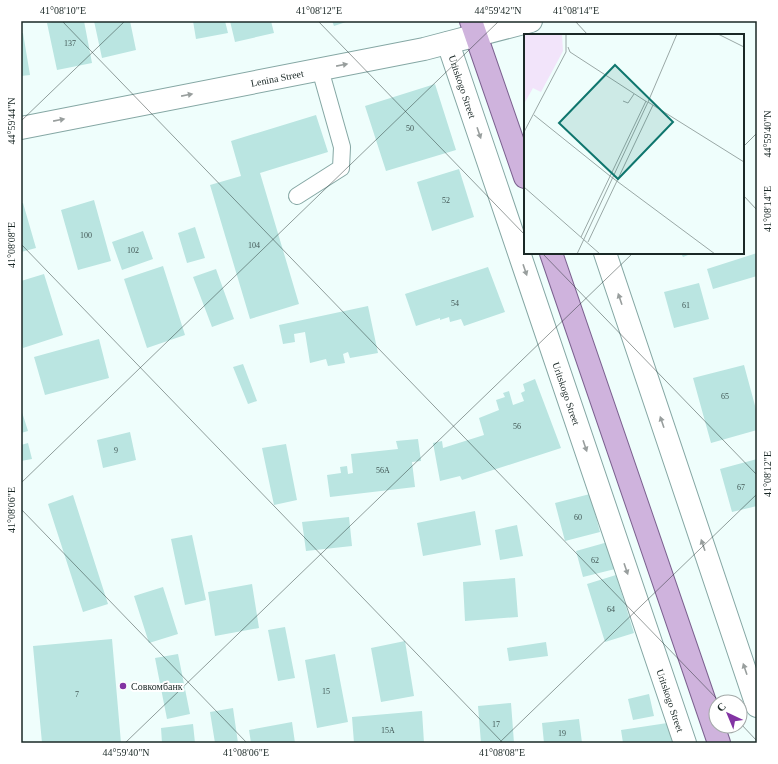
<svg xmlns="http://www.w3.org/2000/svg" width="778" height="764" font-family="'Times New Roman',serif">
<rect width="100%" height="100%" fill="#effefc"/>
<path fill="#bae5e1" d="M 58,21 L 84,21 L 92,63 L 57,70 L 47,23 Z
M 94,21 L 130,21 L 136,50 L 102,58 Z
M 193,21 L 225,21 L 228,33 L 196,39 Z
M 230,21 L 271,21 L 274,33 L 235,42 Z
M 332,21 L 349,21 L 334,26 Z
M 21,33 L 23,33 L 30,75 L 21,76 Z
M 435,84 L 456,150 L 386,171 L 365,106 Z
M 316,115 L 328,152 L 260,173 L 299,304 L 250,319 L 210,185 L 241,176 L 231,141 Z
M 459,169 L 474,217 L 432,231 L 417,182 Z
M 94,200 L 111,261 L 78,270 L 61,210 Z
M 21,203 L 23,203 L 36,248 L 21,252 Z
M 195,227 L 205,258 L 187,263 L 178,233 Z
M 143,231 L 153,259 L 122,270 L 112,242 Z
M 681,253 L 693,253 L 683,257 Z
M 757,253 L 757,276 L 713,289 L 707,269 Z
M 163,266 L 185,335 L 147,348 L 124,279 Z
M 488,267 L 505,312 L 464,326 L 461,319 L 450,322 L 449,317 L 440,320 L 440,318 L 416,326 L 405,294 Z
M 216,269 L 234,319 L 212,327 L 193,277 Z
M 44,274 L 63,335 L 23,348 L 21,340 L 21,281 Z
M 699,283 L 709,319 L 674,328 L 664,292 Z
M 368,306 L 378,353 L 350,358 L 348,352 L 343,354 L 345,363 L 328,366 L 326,359 L 310,363 L 305,332 L 294,334 L 295,342 L 283,344 L 279,325 Z
M 99,339 L 109,378 L 45,395 L 34,357 Z
M 243,364 L 257,401 L 248,404 L 233,367 Z
M 744,365 L 757,413 L 757,430 L 711,443 L 693,378 Z
M 535,379 L 561,448 L 462,480 L 460,476 L 440,481 L 433,443 L 442,441 L 443,448 L 484,435 L 479,418 L 499,410 L 496,400 L 505,397 L 503,393 L 509,391 L 513,405 L 524,401 L 521,393 L 525,391 L 523,384 Z
M 21,409 L 28,431 L 21,433 Z
M 130,432 L 136,460 L 103,468 L 97,440 Z
M 418,439 L 421,461 L 412,462 L 415,487 L 330,497 L 327,475 L 341,473 L 340,467 L 347,466 L 348,474 L 353,473 L 351,454 L 398,449 L 396,441 Z
M 28,443 L 32,459 L 21,461 L 21,445 Z
M 286,444 L 297,500 L 274,505 L 262,448 Z
M 757,459 L 757,506 L 732,512 L 720,469 Z
M 590,494 L 600,532 L 565,541 L 555,503 Z
M 73,495 L 108,604 L 83,612 L 48,504 Z
M 475,511 L 481,545 L 423,556 L 417,523 Z
M 349,517 L 352,546 L 306,551 L 302,522 Z
M 517,525 L 523,556 L 500,560 L 495,530 Z
M 192,535 L 206,600 L 185,605 L 171,539 Z
M 608,542 L 615,569 L 583,577 L 576,551 Z
M 616,575 L 634,633 L 605,642 L 587,584 Z
M 515,578 L 518,617 L 465,621 L 463,582 Z
M 252,584 L 259,628 L 215,636 L 208,592 Z
M 163,587 L 178,634 L 149,643 L 134,596 Z
M 285,627 L 295,678 L 278,681 L 268,630 Z
M 112,639 L 121,743 L 42,743 L 33,646 Z
M 405,641 L 414,696 L 381,702 L 371,648 Z
M 546,642 L 548,656 L 509,661 L 507,648 Z
M 178,654 L 190,714 L 167,719 L 155,658 Z
M 335,654 L 348,722 L 317,728 L 305,660 Z
M 649,694 L 654,716 L 633,720 L 628,699 Z
M 511,703 L 514,743 L 481,743 L 478,706 Z
M 233,708 L 238,743 L 215,743 L 210,712 Z
M 422,711 L 424,743 L 354,743 L 352,717 Z
M 579,719 L 582,743 L 544,743 L 542,723 Z
M 292,722 L 295,743 L 251,743 L 249,730 Z
M 674,722 L 677,743 L 623,743 L 621,730 Z
M 193,724 L 195,743 L 162,743 L 161,728 Z"/>
<g fill="none" stroke-linecap="round" stroke-linejoin="round">
<defs>
<path id="lane" d="M 297,196 L 341,168 L 342,147 L 320,69"/>
<g id="secondary">
<path id="s1" d="M 448,43 L 685,743"/>
<path id="s2" d="M 21,128 L 424,49 L 531,21"/>
<path d="M 605,253 L 757,706"/>
</g>
<path id="primary" d="M 471,21 L 525,177
M 551,253 L 719,743"/>
</defs>
<use href="#lane" stroke="#85a7a4" stroke-width="18"/>
<use href="#secondary" stroke="#85a7a4" stroke-width="24"/>
<use href="#primary" stroke="#7b618f" stroke-width="24"/>
<use href="#lane" stroke="#fff" stroke-width="16"/>
<use href="#secondary" stroke="#fff" stroke-width="22"/>
<use href="#primary" stroke="#cfb3dd" stroke-width="22"/>
</g>
<defs><path id="oneway-solid" d="M-6-.8H1V-3.2L6.5 0L1 3.2V.8H-6Z"/></defs>
<g fill="#989e9d">
<use href="#oneway-solid" transform="translate(342 65) rotate(-11)"/>
<use href="#oneway-solid" transform="translate(187 95) rotate(-11)"/>
<use href="#oneway-solid" transform="translate(59 120) rotate(-11)"/>
<use href="#oneway-solid" transform="translate(479 133) rotate(71)"/>
<use href="#oneway-solid" transform="translate(525 270) rotate(71)"/>
<use href="#oneway-solid" transform="translate(620 299) rotate(-109)"/>
<use href="#oneway-solid" transform="translate(662 422) rotate(-109)"/>
<use href="#oneway-solid" transform="translate(585 446) rotate(71)"/>
<use href="#oneway-solid" transform="translate(703 545) rotate(-109)"/>
<use href="#oneway-solid" transform="translate(626 569) rotate(71)"/>
<use href="#oneway-solid" transform="translate(745 669) rotate(-109)"/>
</g>
<path fill="none" stroke="#1a2826" stroke-width="1" stroke-opacity="0.45" d="M 62,21 L 720,702M 318,21 L 525,235M 575,21 L 588,35M 21,121 L 125,21M 743,147 L 757,133M 743,195 L 757,210M 21,244 L 503,743M 542,253 L 757,475M 21,483 L 499,21M 21,509 L 247,743M 740,723 L 757,741M 125,743 L 633,253M 499,743 L 757,494"/>
<circle fill="#8233a3" stroke="#fff" stroke-width="1.5" cx="123" cy="686" r="4"/>
<g text-anchor="middle" stroke-width="4" stroke-linejoin="round" paint-order="stroke">
<g font-size="8" fill="#425755">
<text x="70" y="46">137</text>
<text x="410" y="131">50</text>
<text x="446" y="203">52</text>
<text x="86" y="238">100</text>
<text x="254" y="248">104</text>
<text x="133" y="253">102</text>
<text x="455" y="306">54</text>
<text x="686" y="308">61</text>
<text x="725" y="399">65</text>
<text x="517" y="429">56</text>
<text x="116" y="453">9</text>
<text x="383" y="473">56А</text>
<text x="741" y="490">67</text>
<text x="578" y="520">60</text>
<text x="595" y="563">62</text>
<text x="611" y="612">64</text>
<text x="326" y="694">15</text>
<text x="77" y="697">7</text>
<text x="496" y="727">17</text>
<text x="388" y="733">15А</text>
<text x="562" y="736">19</text>
</g>
<g font-size="10" fill="#1a2826" stroke="#fff">
<text dy="4" stroke="none"><textPath href="#s2" startOffset="261">Lenina Street</textPath></text>
<text dy="4" stroke="none"><textPath href="#s1" startOffset="46">Uritskogo Street</textPath></text>
<text dy="4" stroke="none"><textPath href="#s1" startOffset="370">Uritskogo Street</textPath></text>
<text dy="4" stroke="none"><textPath href="#s1" startOffset="694">Uritskogo Street</textPath></text>
</g>
<g font-size="10" fill="#1a2826" stroke="#fff" text-anchor="start">
<text x="131" y="690">Совкомбанк</text>
</g>
</g>
<g transform="translate(524 34)">
<rect width="220" height="220" fill="#effefc"/>
<path d="M 0,0 L 38,0 L 39,17 L 17,58 L 9,54 L 1,68 Z" fill="#f2e4fa"/>
<path fill="none" stroke="#9aa8a6" stroke-width="1" d="M 194,0 L 220,13M 44,13 L 46,18 L 123,68M 99,67 L 104,69 L 110,60M 124,68 L 220,128M 10,81 L 86,142 L 191,220M 0,98 L 42,18 L 42,0M 0,153 L 76,220M 57,203 L 122,67M 64,208 L 129,71M 53,220 L 124,68 L 153,0"/>
<path fill="#0f766e" fill-opacity="0.15" stroke="#0f766e" stroke-width="2" d="M 91,31 L 149,88 L 94,145 L 35,89 Z"/>
<rect width="220" height="220" fill="none" stroke="#1a2826" stroke-width="2"/>
</g>
<rect width="778" height="764" fill="none" stroke="#ffffff" stroke-width="44"/>
<g transform="translate(728 714) rotate(316)"><circle r="19" fill="#ffffff" stroke="#a3a9a8"/>
<path d="M0-3L7 15L0 10L-7 15Z" fill="#8233a3"/>
<text y="-6" font-size="11" font-weight="bold" text-anchor="middle" fill="#1a2826">С</text>
</g>
<rect x="22" y="22" width="734" height="720" fill="none" stroke="#1a2826" stroke-width="1.5"/>
<g font-size="10" text-anchor="middle" fill="#1a2826">
<text x="63" y="14">41°08'10"E</text>
<text x="319" y="14">41°08'12"E</text>
<text x="498" y="14">44°59'42"N</text>
<text x="576" y="14">41°08'14"E</text>
<text transform="translate(11 121) rotate(-90)" y="4">44°59'44"N</text>
<text transform="translate(767 134) rotate(-90)" y="4">44°59'40"N</text>
<text transform="translate(767 209) rotate(-90)" y="4">41°08'14"E</text>
<text transform="translate(11 245) rotate(-90)" y="4">41°08'08"E</text>
<text transform="translate(767 474) rotate(-90)" y="4">41°08'12"E</text>
<text transform="translate(11 510) rotate(-90)" y="4">41°08'06"E</text>
<text x="126" y="756">44°59'40"N</text>
<text x="246" y="756">41°08'06"E</text>
<text x="502" y="756">41°08'08"E</text>
</g>
</svg>
